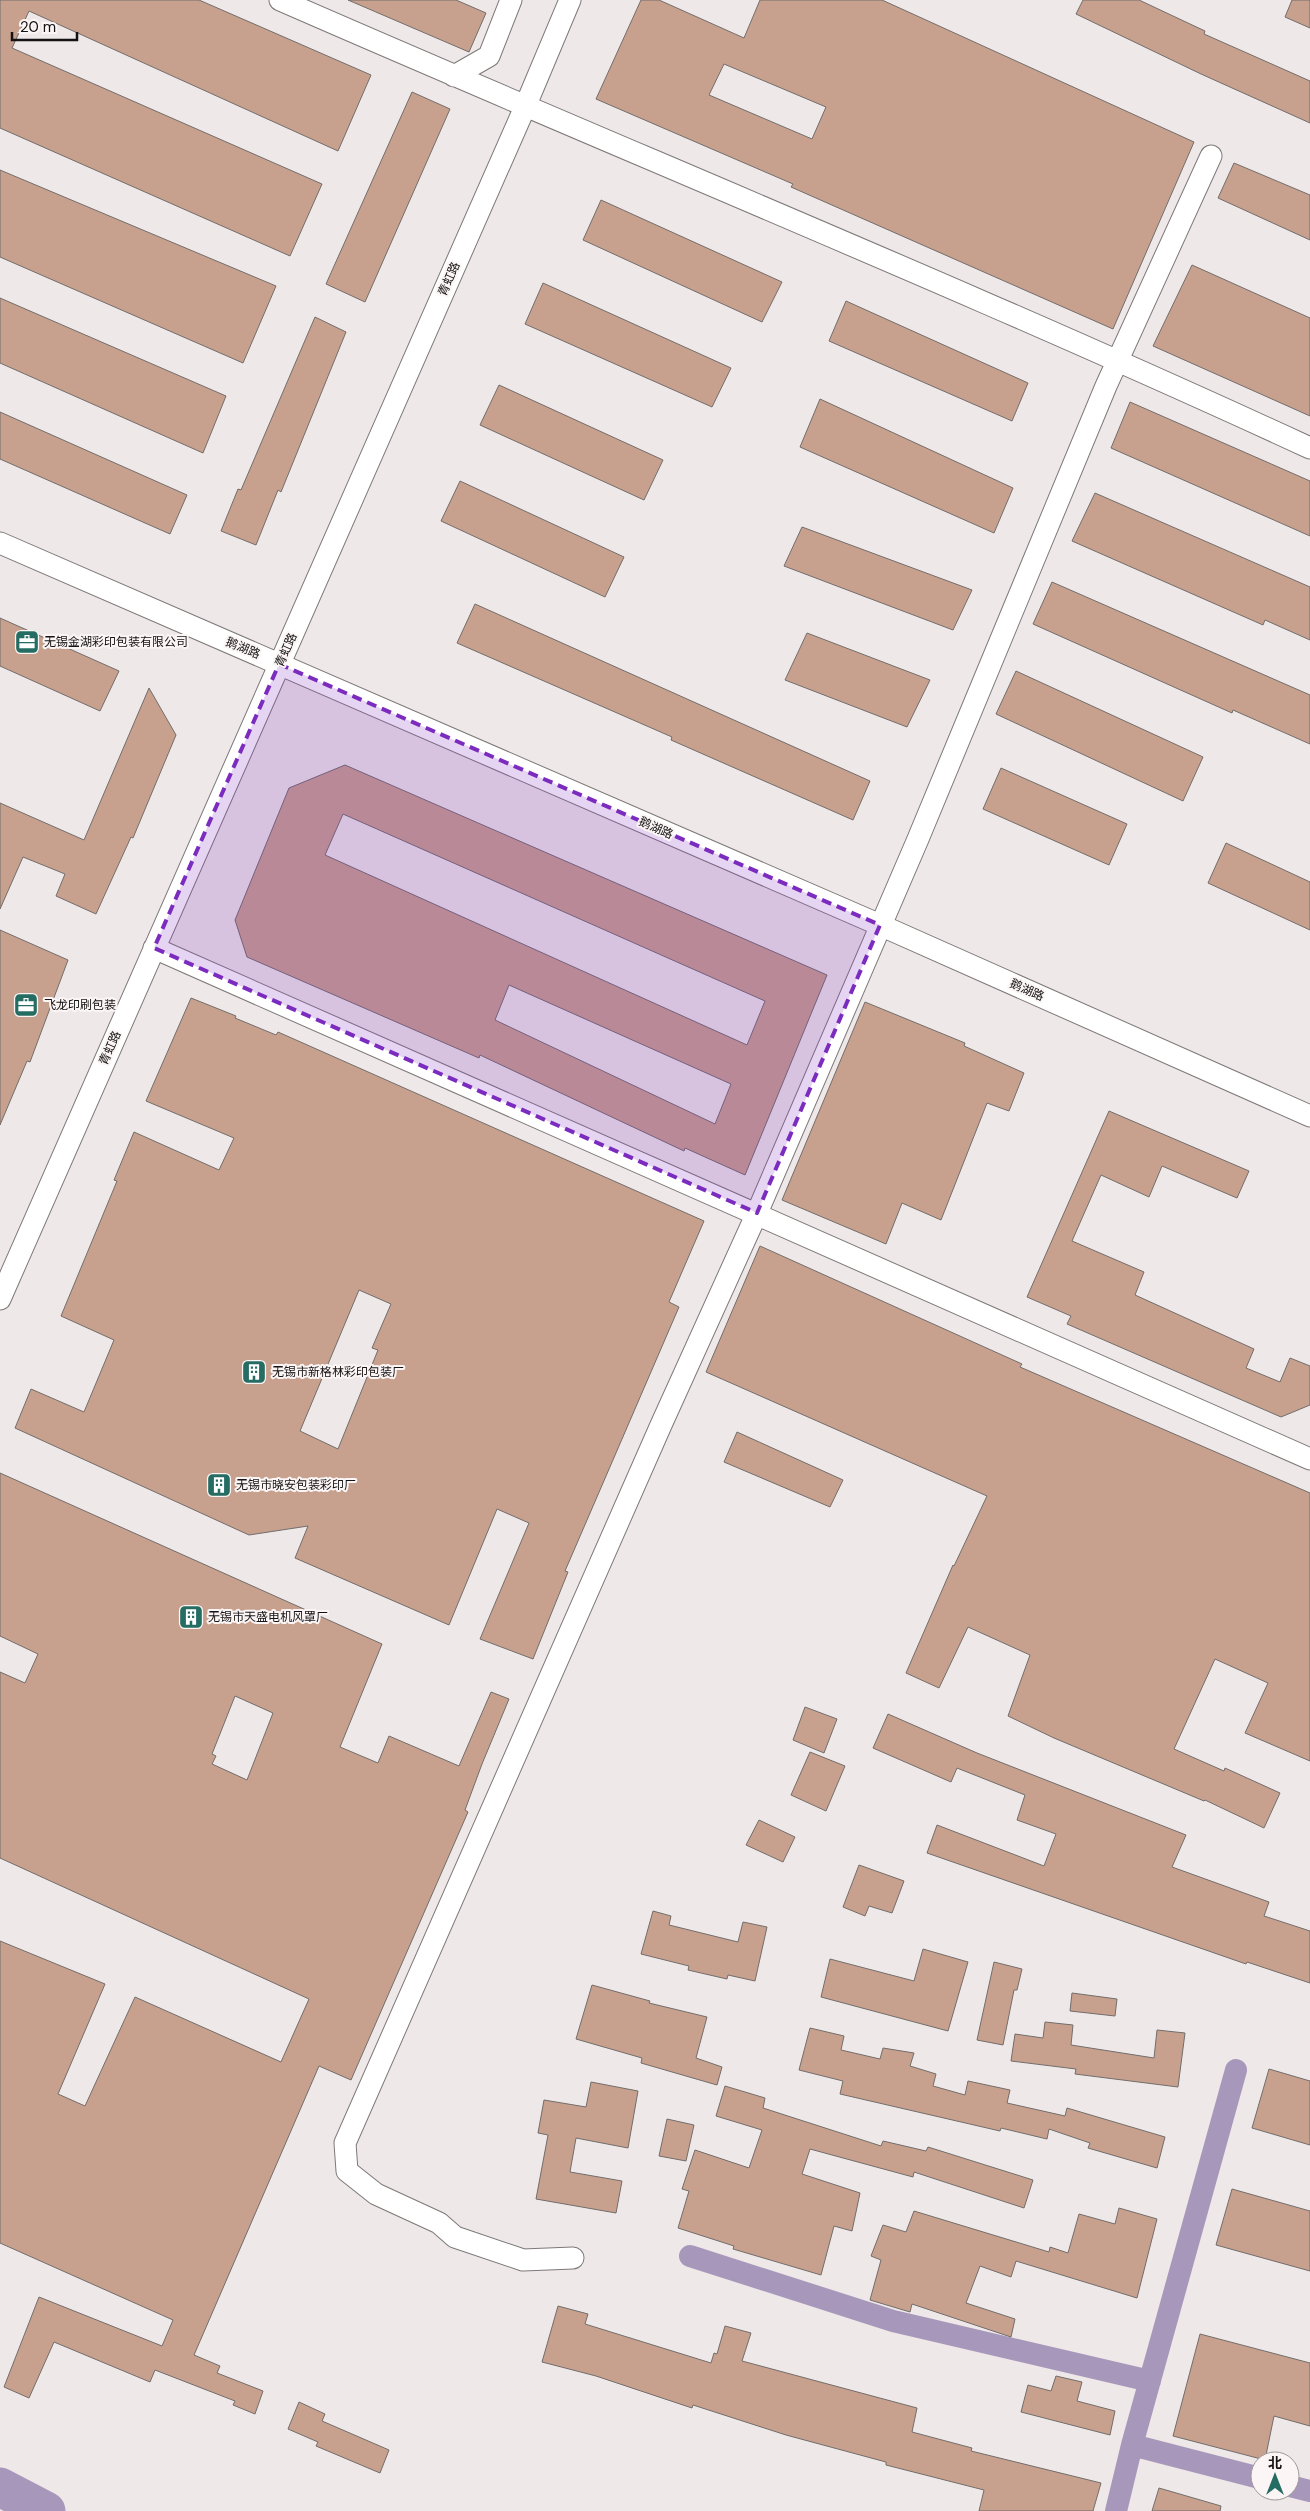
<svg xmlns="http://www.w3.org/2000/svg" width="1310" height="2511" font-family="'DM Sans','Noto Sans SC',sans-serif">
<rect width="100%" height="100%" fill="#eee8e8"/>
<g fill="none" stroke-linecap="round" stroke-linejoin="round">
<path stroke="#a798bb" stroke-width="22" d="M 690,2256 L 893,2321 L 1150,2381
M 1132,2445 L 1260,2478
M 1290,2486 L 1310,2491
M 1116,2511 L 1132,2445 L 1236,2070"/>
<path stroke="#a798bb" stroke-width="39" d="M 0,2487 L 46,2511"/>
</g>
<path fill="#c8a18e" stroke="#726d6b" fill-rule="evenodd" d="M 0,0 L 199,0 L 371,75 L 338,151 L 29,11 L 12,48 L 322,184 L 290,256 L 0,128 Z
M 348,0 L 456,0 L 486,13 L 469,52 Z
M 641,0 L 659,0 L 744,38 L 760,0 L 882,0 L 1194,142 L 1113,329 L 791,187 L 793,184 L 596,99 ZM 724,64 L 826,107 L 812,139 L 709,95 Z
M 1083,0 L 1139,0 L 1205,31 L 1204,34 L 1310,81 L 1310,123 L 1201,74 L 1076,14 Z
M 1292,0 L 1310,0 L 1310,28 L 1285,17 Z
M 412,92 L 450,109 L 365,302 L 326,284 Z
M 1234,163 L 1310,195 L 1310,240 L 1218,198 Z
M 0,170 L 276,286 L 243,363 L 0,257 Z
M 601,200 L 782,282 L 762,322 L 583,240 Z
M 1192,265 L 1310,318 L 1310,416 L 1153,346 Z
M 543,283 L 731,368 L 712,407 L 525,324 Z
M 0,298 L 226,396 L 203,453 L 0,363 Z
M 846,301 L 1028,383 L 1012,421 L 829,341 Z
M 315,317 L 346,332 L 281,492 L 278,490 L 256,545 L 221,531 L 238,489 L 241,490 Z
M 499,385 L 663,460 L 644,500 L 480,425 Z
M 820,399 L 1013,488 L 994,533 L 800,447 Z
M 1130,402 L 1310,481 L 1310,536 L 1111,448 Z
M 0,412 L 187,495 L 170,534 L 0,459 Z
M 460,481 L 624,557 L 605,597 L 441,521 Z
M 1095,493 L 1310,587 L 1310,640 L 1265,620 L 1263,625 L 1072,541 Z
M 802,527 L 972,590 L 953,630 L 784,566 Z
M 1052,582 L 1310,695 L 1310,744 L 1233,710 L 1232,713 L 1033,624 Z
M 475,604 L 870,781 L 853,820 L 671,740 L 672,737 L 457,643 Z
M 0,618 L 119,671 L 100,711 L 0,666 Z
M 807,633 L 930,680 L 907,727 L 785,680 Z
M 1016,671 L 1203,757 L 1183,801 L 996,714 Z
M 149,688 L 176,735 L 133,838 L 131,837 L 96,914 L 56,896 L 65,874 L 23,857 L 0,909 L 0,803 L 84,840 Z
M 345,765 L 827,975 L 745,1175 L 685,1148 L 684,1151 L 480,1055 L 479,1058 L 247,957 L 235,920 L 289,788 ZM 343,814 L 765,1001 L 747,1045 L 325,855 ZM 509,985 L 731,1084 L 715,1124 L 495,1020 Z
M 1001,768 L 1127,824 L 1109,865 L 983,809 Z
M 1226,843 L 1310,882 L 1310,930 L 1208,883 Z
M 0,930 L 68,960 L 30,1062 L 27,1061 L 0,1125 Z
M 191,998 L 236,1016 L 235,1018 L 276,1035 L 278,1032 L 704,1221 L 669,1302 L 679,1307 L 565,1571 L 568,1572 L 533,1659 L 480,1639 L 529,1523 L 497,1509 L 449,1625 L 295,1558 L 308,1526 L 249,1535 L 15,1428 L 31,1389 L 84,1412 L 114,1340 L 61,1316 L 117,1181 L 114,1180 L 134,1132 L 219,1170 L 234,1138 L 146,1101 ZM 359,1290 L 391,1304 L 372,1348 L 378,1350 L 338,1449 L 300,1431 Z
M 865,1002 L 965,1043 L 964,1046 L 1024,1073 L 1009,1111 L 987,1103 L 941,1220 L 902,1203 L 886,1244 L 782,1200 Z
M 1109,1111 L 1249,1171 L 1237,1198 L 1162,1166 L 1149,1197 L 1101,1175 L 1072,1241 L 1144,1272 L 1135,1295 L 1254,1349 L 1246,1368 L 1280,1382 L 1290,1358 L 1310,1366 L 1310,1405 L 1281,1417 L 1067,1324 L 1071,1316 L 1027,1297 Z
M 760,1246 L 1022,1364 L 1020,1367 L 1310,1493 L 1310,1761 L 1245,1733 L 1268,1683 L 1215,1659 L 1174,1749 L 1224,1771 L 1225,1768 L 1280,1793 L 1264,1828 L 1205,1800 L 1204,1801 L 1054,1738 L 1008,1716 L 1030,1655 L 968,1627 L 939,1688 L 906,1673 L 953,1565 L 954,1566 L 987,1496 L 706,1372 Z
M 737,1432 L 843,1480 L 830,1507 L 724,1462 Z
M 0,1473 L 382,1644 L 340,1747 L 378,1763 L 389,1736 L 459,1766 L 491,1692 L 509,1699 L 482,1764 L 465,1810 L 468,1812 L 351,2080 L 319,2066 L 194,2355 L 220,2366 L 217,2373 L 263,2391 L 255,2414 L 233,2405 L 235,2401 L 155,2370 L 150,2382 L 54,2342 L 29,2398 L 4,2387 L 39,2297 L 162,2346 L 173,2320 L 0,2243 L 0,1941 L 105,1984 L 58,2094 L 85,2106 L 135,1997 L 281,2062 L 309,1999 L 0,1858 L 0,1672 L 25,1683 L 38,1654 L 0,1636 ZM 235,1696 L 273,1713 L 247,1780 L 212,1764 L 216,1756 L 212,1754 Z
M 805,1707 L 837,1719 L 824,1753 L 793,1740 Z
M 888,1714 L 977,1753 L 1186,1835 L 1172,1867 L 1269,1902 L 1264,1916 L 1310,1931 L 1310,1983 L 1247,1962 L 1246,1964 L 927,1853 L 937,1825 L 1044,1866 L 1056,1834 L 1017,1820 L 1025,1795 L 957,1768 L 951,1782 L 873,1748 Z
M 810,1752 L 845,1766 L 826,1811 L 791,1795 Z
M 759,1820 L 795,1837 L 783,1862 L 746,1845 Z
M 859,1865 L 904,1881 L 892,1913 L 869,1906 L 865,1916 L 843,1907 Z
M 653,1911 L 671,1916 L 669,1925 L 738,1942 L 743,1922 L 767,1927 L 755,1981 L 728,1975 L 727,1979 L 688,1970 L 689,1966 L 641,1954 Z
M 923,1949 L 968,1962 L 948,2031 L 821,1997 L 830,1959 L 914,1981 Z
M 994,1962 L 1022,1969 L 1017,1990 L 1014,1990 L 1003,2045 L 977,2040 Z
M 592,1985 L 650,2001 L 649,2003 L 707,2017 L 696,2058 L 722,2067 L 717,2085 L 641,2063 L 642,2058 L 576,2039 Z
M 1072,1993 L 1117,1999 L 1115,2016 L 1070,2011 Z
M 1045,2022 L 1073,2025 L 1071,2045 L 1154,2058 L 1157,2030 L 1185,2033 L 1178,2087 L 1075,2074 L 1076,2069 L 1011,2061 L 1015,2034 L 1043,2038 Z
M 810,2028 L 844,2036 L 841,2050 L 880,2059 L 883,2048 L 914,2053 L 910,2066 L 936,2074 L 933,2086 L 965,2095 L 968,2081 L 1010,2090 L 1007,2103 L 1065,2116 L 1067,2108 L 1165,2137 L 1157,2168 L 1088,2148 L 1090,2143 L 1049,2129 L 1047,2139 L 1001,2128 L 1000,2131 L 840,2094 L 843,2081 L 799,2070 Z
M 1269,2069 L 1310,2081 L 1310,2145 L 1252,2128 Z
M 591,2082 L 638,2091 L 628,2148 L 576,2138 L 570,2172 L 622,2181 L 616,2213 L 536,2199 L 548,2135 L 538,2133 L 544,2100 L 586,2107 Z
M 725,2086 L 765,2098 L 763,2108 L 881,2146 L 883,2141 L 926,2151 L 928,2147 L 1033,2180 L 1024,2208 L 914,2172 L 913,2177 L 810,2149 L 802,2174 L 860,2193 L 852,2231 L 834,2226 L 821,2275 L 733,2249 L 734,2246 L 678,2228 L 689,2191 L 682,2189 L 695,2150 L 749,2168 L 762,2130 L 716,2116 Z
M 667,2119 L 694,2125 L 686,2161 L 659,2156 Z
M 1232,2189 L 1310,2211 L 1310,2271 L 1216,2245 Z
M 1119,2208 L 1157,2219 L 1137,2298 L 1016,2261 L 1011,2277 L 980,2266 L 966,2303 L 1015,2319 L 1011,2337 L 912,2304 L 910,2312 L 870,2300 L 881,2260 L 871,2256 L 883,2225 L 906,2232 L 914,2211 L 1049,2252 L 1050,2247 L 1068,2253 L 1079,2214 L 1115,2224 Z
M 558,2306 L 588,2314 L 585,2324 L 711,2363 L 714,2353 L 717,2354 L 725,2326 L 751,2333 L 742,2361 L 917,2408 L 912,2432 L 972,2448 L 971,2451 L 1101,2483 L 1093,2511 L 979,2511 L 984,2490 L 886,2465 L 886,2462 L 786,2435 L 693,2405 L 692,2408 L 596,2376 L 542,2362 Z
M 1200,2334 L 1310,2363 L 1310,2426 L 1274,2416 L 1265,2460 L 1173,2436 Z
M 1056,2376 L 1082,2382 L 1077,2401 L 1115,2411 L 1110,2435 L 1021,2412 L 1028,2385 L 1051,2391 Z
M 299,2402 L 325,2414 L 322,2421 L 389,2450 L 380,2473 L 316,2446 L 318,2442 L 288,2429 Z
M 1159,2488 L 1221,2506 L 1220,2511 L 1152,2511 Z"/>
<g fill="none" stroke-linecap="round" stroke-linejoin="round">
<defs>
<path id="minor" d="M 280,0 C 623,150 970,291 1310,448
M 454,76 L 489,56 L 511,0
M 0,543 L 880,925 L 1310,1116
M 154,948 L 1310,1459
M 0,1299 L 525,107 L 570,0
M 573,2258 L 523,2260 L 455,2237 L 439,2223 L 376,2194 L 347,2171 L 345,2143 L 661,1425 L 757,1213 L 918,839 L 1106,386 L 1211,156"/>
</defs>
<use href="#minor" stroke="#7e7879" stroke-width="23"/>
<use href="#minor" stroke="#fff" stroke-width="21"/>
</g>
<path fill="#7b2cbf" fill-opacity="0.2" stroke="#7b2cbf" stroke-width="4" stroke-dasharray="10 6" stroke-linejoin="round" d="M 279,664 L 880,925 L 757,1213 L 154,948 Z"/>
<defs>
<symbol id="office-square" viewBox="-11 -11 22 22"><rect x="-9" y="-9" width="18" height="18" rx="4" fill="#256c63" stroke="#fbf5f5"/><path d="M-6-3h4V-5.5h4V-3h4V5H-6ZM-1-4.5V-3h2v-1.5ZM-6 0V1H6V0Z" fill="#fff"/></symbol>
<symbol id="building-square" viewBox="-11 -11 22 22"><rect x="-9" y="-9" width="18" height="18" rx="4" fill="#256c63" stroke="#fbf5f5"/><path d="M-4-6H4V6H1V3H-1V6H-4ZM-2.5-4.3h1.7v1.8h-1.7ZM.8-4.3h1.7v1.8H.8ZM-2.5-1h1.7V.8h-1.7ZM.8-1h1.7V.8H.8Z" fill="#fff"/></symbol>
</defs>
<g fill-rule="evenodd">
<use href="#office-square" x="13" y="628" width="28" height="28"/>
<use href="#office-square" x="12" y="991" width="28" height="28"/>
<use href="#building-square" x="240" y="1358" width="28" height="28"/>
<use href="#building-square" x="205" y="1471" width="28" height="28"/>
<use href="#building-square" x="177" y="1603" width="28" height="28"/>
</g>
<g text-anchor="middle" stroke-width="4" stroke-linejoin="round" paint-order="stroke">
<g font-size="12" fill="#141212" stroke="#fbf5f5">
<text transform="translate(449 279) rotate(-66)" y="4">青虹路</text>
<text transform="translate(243 648) rotate(23)" y="4">鹅湖路</text>
<text transform="translate(286 650) rotate(-66)" y="4">青虹路</text>
<text transform="translate(656 828) rotate(24)" y="4">鹅湖路</text>
<text transform="translate(1027 990) rotate(24)" y="4">鹅湖路</text>
<text transform="translate(110 1048) rotate(-66)" y="4">青虹路</text>
</g>
<g font-size="12" fill="#141212" stroke="#fbf5f5" text-anchor="start">
<text x="44" y="646">无锡金湖彩印包装有限公司</text>
<text x="44" y="1009">飞龙印刷包装</text>
<text x="272" y="1376">无锡市新格林彩印包装厂</text>
<text x="236" y="1489">无锡市晓安包装彩印厂</text>
<text x="208" y="1621">无锡市天盛电机风罩厂</text>
</g>
</g>
<g transform="translate(1275 2476)"><circle r="24" fill="#fbf5f5" stroke="#9f9a9a"/>
<path d="M0-4L9 19L0 12L-9 19Z" fill="#256c63"/>
<text y="-8" font-size="14" font-weight="bold" text-anchor="middle" fill="#141212">北</text>
</g>
<path d="M12 32v8h65v-8" fill="none" stroke="#141212" stroke-width="2.5"/>
<text x="20" y="32" font-size="15" fill="#141212" stroke="#fbf5f5" stroke-width="4" paint-order="stroke">20 m</text>
</svg>
